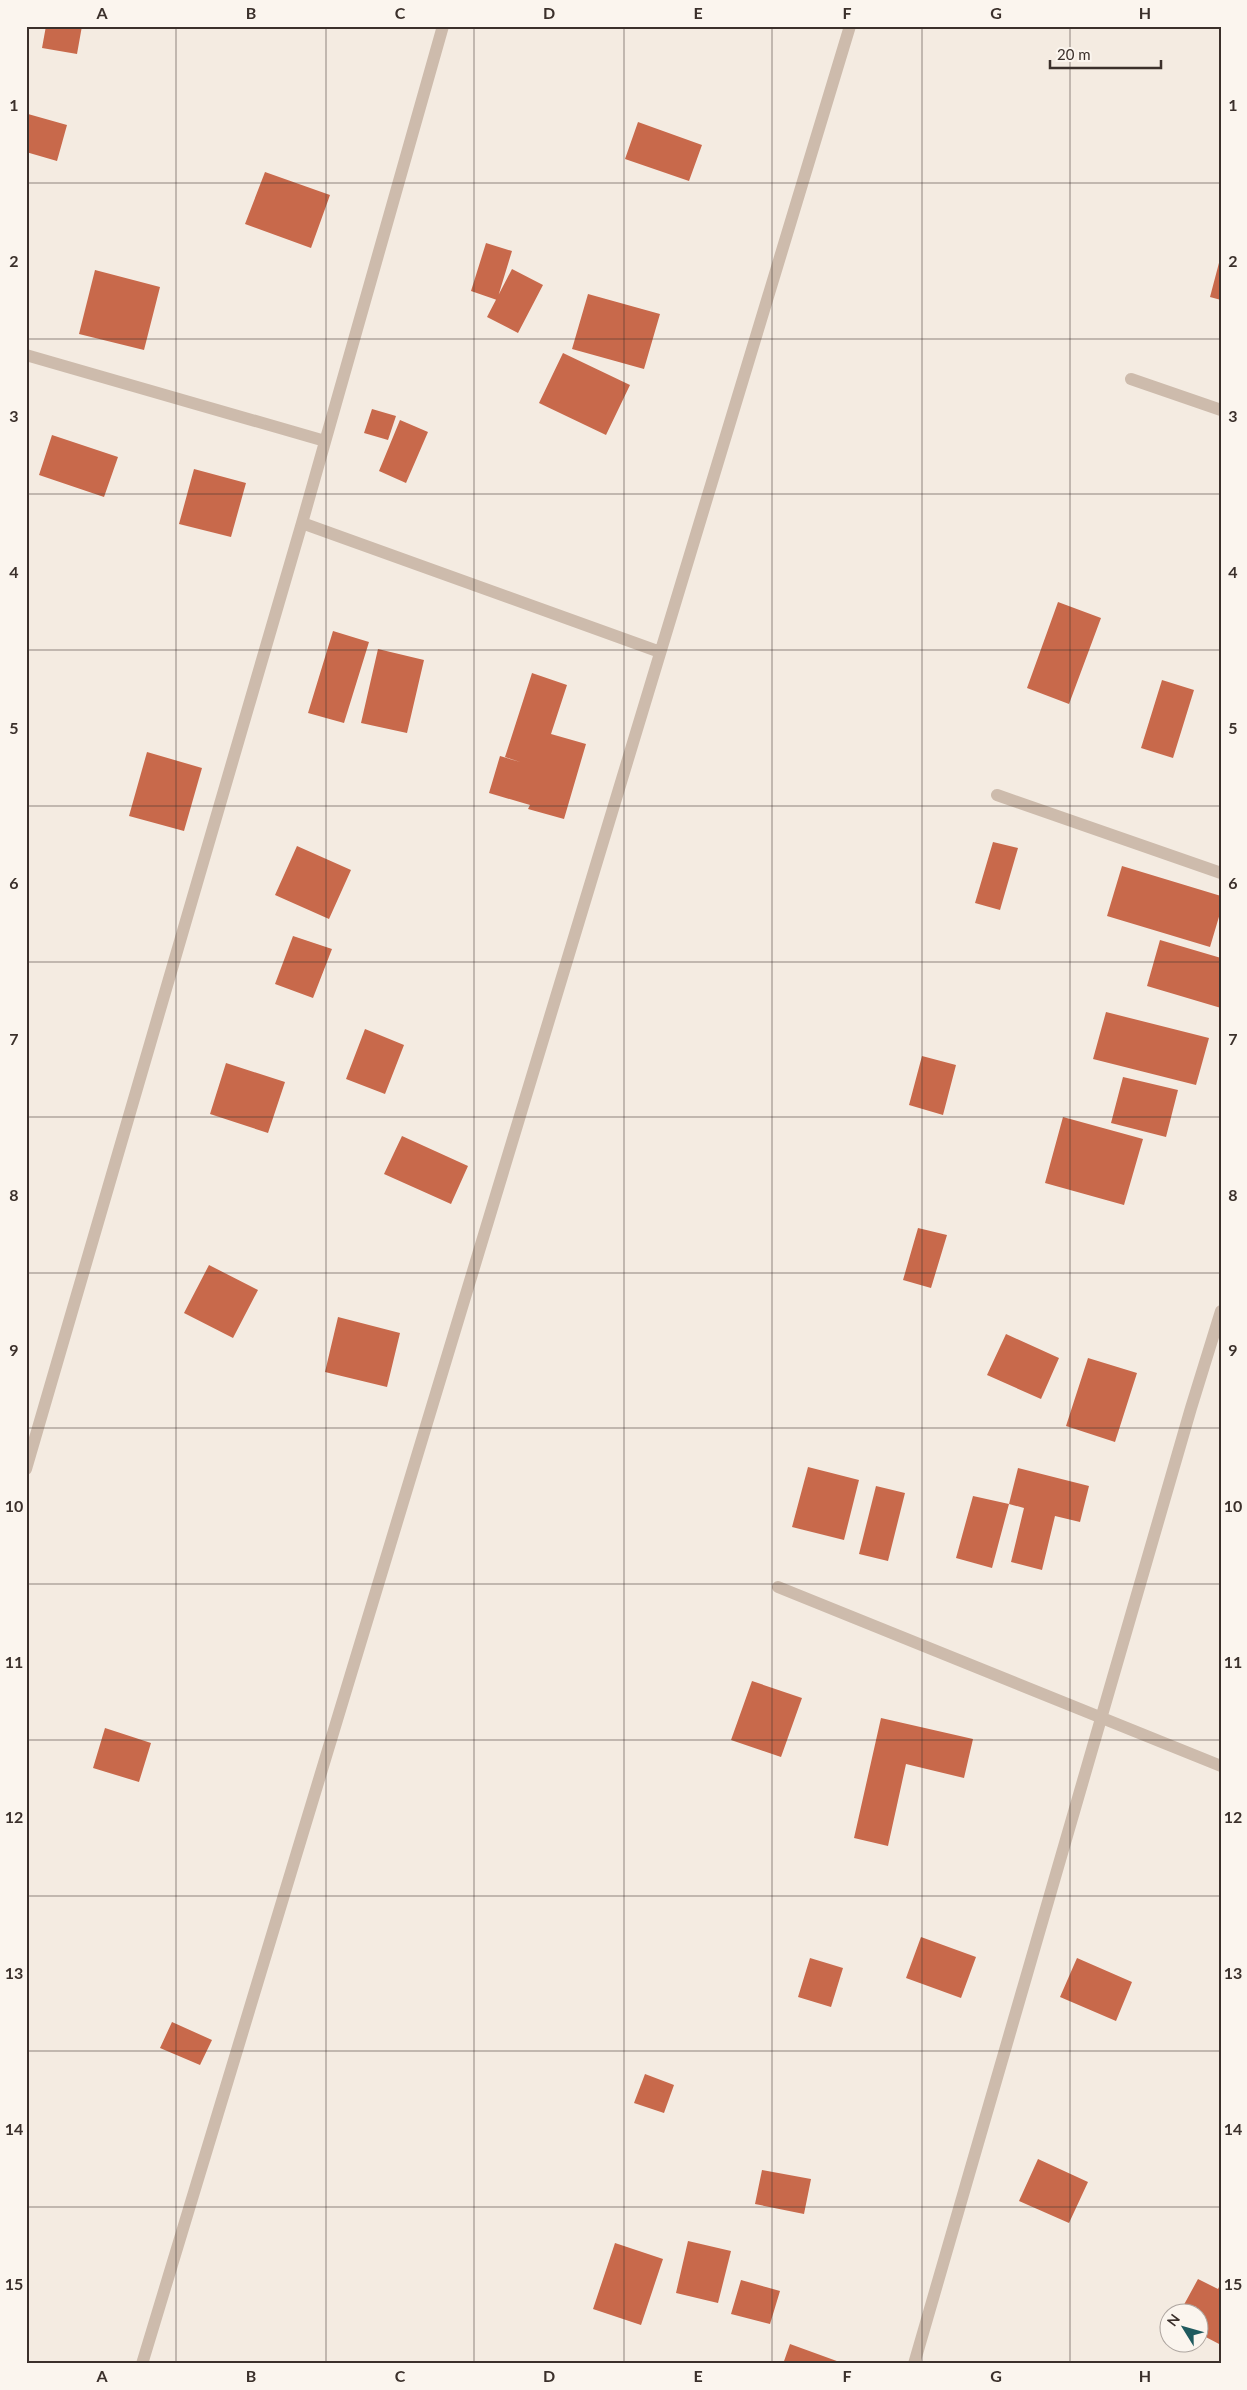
<svg xmlns="http://www.w3.org/2000/svg" width="1247" height="2390" font-family="Lato,sans-serif">
<rect width="100%" height="100%" fill="#f4ebe1"/>
<path fill="#c8694b" d="M 46,26 L 82,26 L 77,54 L 42,48 Z
M 28,114 L 67,125 L 57,161 L 26,152 Z
M 638,122 L 702,145 L 689,181 L 625,159 Z
M 265,172 L 330,195 L 311,248 L 245,224 Z
M 486,243 L 512,251 L 497,300 L 471,291 Z
M 1220,259 L 1221,259 L 1221,300 L 1210,297 Z
M 512,269 L 543,285 L 518,333 L 487,317 Z
M 95,270 L 160,287 L 144,350 L 79,334 Z
M 588,294 L 660,314 L 644,369 L 572,349 Z
M 563,353 L 630,385 L 606,435 L 539,403 Z
M 372,409 L 396,416 L 388,440 L 364,433 Z
M 400,420 L 428,432 L 406,483 L 379,471 Z
M 52,435 L 118,457 L 104,497 L 39,475 Z
M 194,469 L 246,483 L 231,537 L 179,524 Z
M 1058,602 L 1101,618 L 1069,704 L 1027,688 Z
M 333,631 L 369,642 L 344,723 L 308,713 Z
M 378,649 L 424,660 L 407,733 L 361,723 Z
M 532,673 L 567,685 L 551,734 L 586,744 L 564,819 L 528,809 L 530,805 L 489,793 L 500,756 L 520,762 L 505,757 Z
M 1162,680 L 1194,690 L 1173,758 L 1141,748 Z
M 147,752 L 202,768 L 184,831 L 129,816 Z
M 993,842 L 1018,848 L 1000,910 L 975,903 Z
M 297,846 L 351,870 L 329,919 L 275,895 Z
M 1122,866 L 1221,896 L 1221,910 L 1210,947 L 1107,916 Z
M 293,936 L 332,949 L 313,998 L 275,984 Z
M 1160,940 L 1221,958 L 1221,1008 L 1147,986 Z
M 1106,1012 L 1209,1038 L 1196,1085 L 1093,1059 Z
M 365,1029 L 404,1045 L 385,1094 L 346,1079 Z
M 922,1056 L 956,1065 L 943,1115 L 909,1105 Z
M 226,1063 L 285,1082 L 268,1133 L 210,1114 Z
M 1123,1077 L 1178,1090 L 1166,1137 L 1111,1123 Z
M 1063,1117 L 1143,1139 L 1124,1205 L 1045,1183 Z
M 402,1136 L 468,1166 L 451,1204 L 384,1174 Z
M 918,1228 L 947,1235 L 931,1288 L 903,1280 Z
M 209,1265 L 258,1290 L 233,1338 L 184,1313 Z
M 338,1317 L 400,1333 L 387,1387 L 325,1372 Z
M 1006,1334 L 1059,1358 L 1041,1399 L 987,1375 Z
M 1088,1358 L 1137,1373 L 1115,1442 L 1066,1426 Z
M 808,1467 L 859,1480 L 844,1540 L 792,1527 Z
M 1018,1468 L 1089,1486 L 1080,1522 L 1055,1516 L 1042,1570 L 1011,1562 L 1024,1508 L 1009,1504 Z
M 876,1486 L 905,1493 L 888,1561 L 859,1554 Z
M 973,1496 L 1009,1504 L 992,1568 L 956,1558 Z
M 752,1681 L 802,1698 L 781,1757 L 731,1740 Z
M 881,1718 L 973,1739 L 964,1778 L 906,1764 L 888,1846 L 854,1838 Z
M 105,1728 L 151,1743 L 139,1782 L 93,1768 Z
M 921,1937 L 976,1957 L 961,1998 L 906,1978 Z
M 810,1958 L 843,1968 L 831,2007 L 798,1997 Z
M 1077,1958 L 1132,1982 L 1116,2021 L 1060,1997 Z
M 172,2022 L 212,2040 L 200,2065 L 160,2048 Z
M 645,2074 L 674,2085 L 664,2113 L 634,2103 Z
M 1038,2159 L 1088,2182 L 1069,2223 L 1019,2201 Z
M 762,2170 L 811,2179 L 804,2214 L 755,2204 Z
M 688,2241 L 731,2251 L 718,2303 L 676,2293 Z
M 615,2243 L 663,2259 L 641,2325 L 593,2309 Z
M 1198,2279 L 1218,2289 L 1221,2283 L 1221,2345 L 1200,2334 L 1200,2312 L 1180,2312 Z
M 741,2280 L 780,2291 L 770,2324 L 731,2314 Z
M 790,2344 L 845,2364 L 783,2364 Z"/>
<g fill="none" stroke-linecap="round" stroke-linejoin="round">
<path stroke="#cdbbac" stroke-width="12" d="M 26,355 L 325,441
M 1131,379 L 1221,410
M 302,523 L 660,652
M 997,795 L 1221,873
M 26,1469 L 302,523 L 443,26
M 778,1587 L 1221,1766
M 142,2364 L 850,26
M 914,2364 L 1191,1408 L 1221,1311"/>
</g>
<path fill="none" stroke="#3b302b" stroke-width="1" stroke-opacity="0.55" d="M 176,26 L 176,2364M 326,26 L 326,2364M 474,26 L 474,2364M 624,26 L 624,2364M 772,26 L 772,2364M 922,26 L 922,2364M 1070,26 L 1070,2364M 26,183 L 1221,183M 26,339 L 1221,339M 26,494 L 1221,494M 26,650 L 1221,650M 26,806 L 1221,806M 26,962 L 1221,962M 26,1117 L 1221,1117M 26,1273 L 1221,1273M 26,1428 L 1221,1428M 26,1584 L 1221,1584M 26,1740 L 1221,1740M 26,1896 L 1221,1896M 26,2051 L 1221,2051M 26,2207 L 1221,2207"/>
<rect width="1247" height="2390" fill="none" stroke="#fbf5ee" stroke-width="55"/>
<g transform="translate(1184 2328) rotate(307)"><circle r="24" fill="#fbf5ee" stroke="#aea6a0"/>
<path d="M0-4L9 19L0 12L-9 19Z" fill="#1f5a5e"/>
<text y="-8" font-size="14" font-weight="bold" text-anchor="middle" fill="#3b302b">N</text>
</g>
<path d="M1050 60v8h111v-8" fill="none" stroke="#3b302b" stroke-width="2.5"/>
<text x="1057" y="60" font-size="15" fill="#3b302b" stroke="#fbf5ee" stroke-width="4" paint-order="stroke">20 m</text>
<rect x="28" y="28" width="1192" height="2334" fill="none" stroke="#3b302b" stroke-width="2"/>
<g font-size="16" text-anchor="middle" font-weight="bold" fill="#3b302b">
<text x="102" y="19">A</text>
<text x="251" y="19">B</text>
<text x="400" y="19">C</text>
<text x="549" y="19">D</text>
<text x="698" y="19">E</text>
<text x="847" y="19">F</text>
<text x="996" y="19">G</text>
<text x="1145" y="19">H</text>
<text x="14" y="111">1</text>
<text x="1233" y="111">1</text>
<text x="14" y="267">2</text>
<text x="1233" y="267">2</text>
<text x="14" y="422">3</text>
<text x="1233" y="422">3</text>
<text x="14" y="578">4</text>
<text x="1233" y="578">4</text>
<text x="14" y="734">5</text>
<text x="1233" y="734">5</text>
<text x="14" y="889">6</text>
<text x="1233" y="889">6</text>
<text x="14" y="1045">7</text>
<text x="1233" y="1045">7</text>
<text x="14" y="1201">8</text>
<text x="1233" y="1201">8</text>
<text x="14" y="1356">9</text>
<text x="1233" y="1356">9</text>
<text x="14" y="1512">10</text>
<text x="1233" y="1512">10</text>
<text x="14" y="1668">11</text>
<text x="1233" y="1668">11</text>
<text x="14" y="1823">12</text>
<text x="1233" y="1823">12</text>
<text x="14" y="1979">13</text>
<text x="1233" y="1979">13</text>
<text x="14" y="2135">14</text>
<text x="1233" y="2135">14</text>
<text x="14" y="2290">15</text>
<text x="1233" y="2290">15</text>
<text x="102" y="2382">A</text>
<text x="251" y="2382">B</text>
<text x="400" y="2382">C</text>
<text x="549" y="2382">D</text>
<text x="698" y="2382">E</text>
<text x="847" y="2382">F</text>
<text x="996" y="2382">G</text>
<text x="1145" y="2382">H</text>
</g>
</svg>
